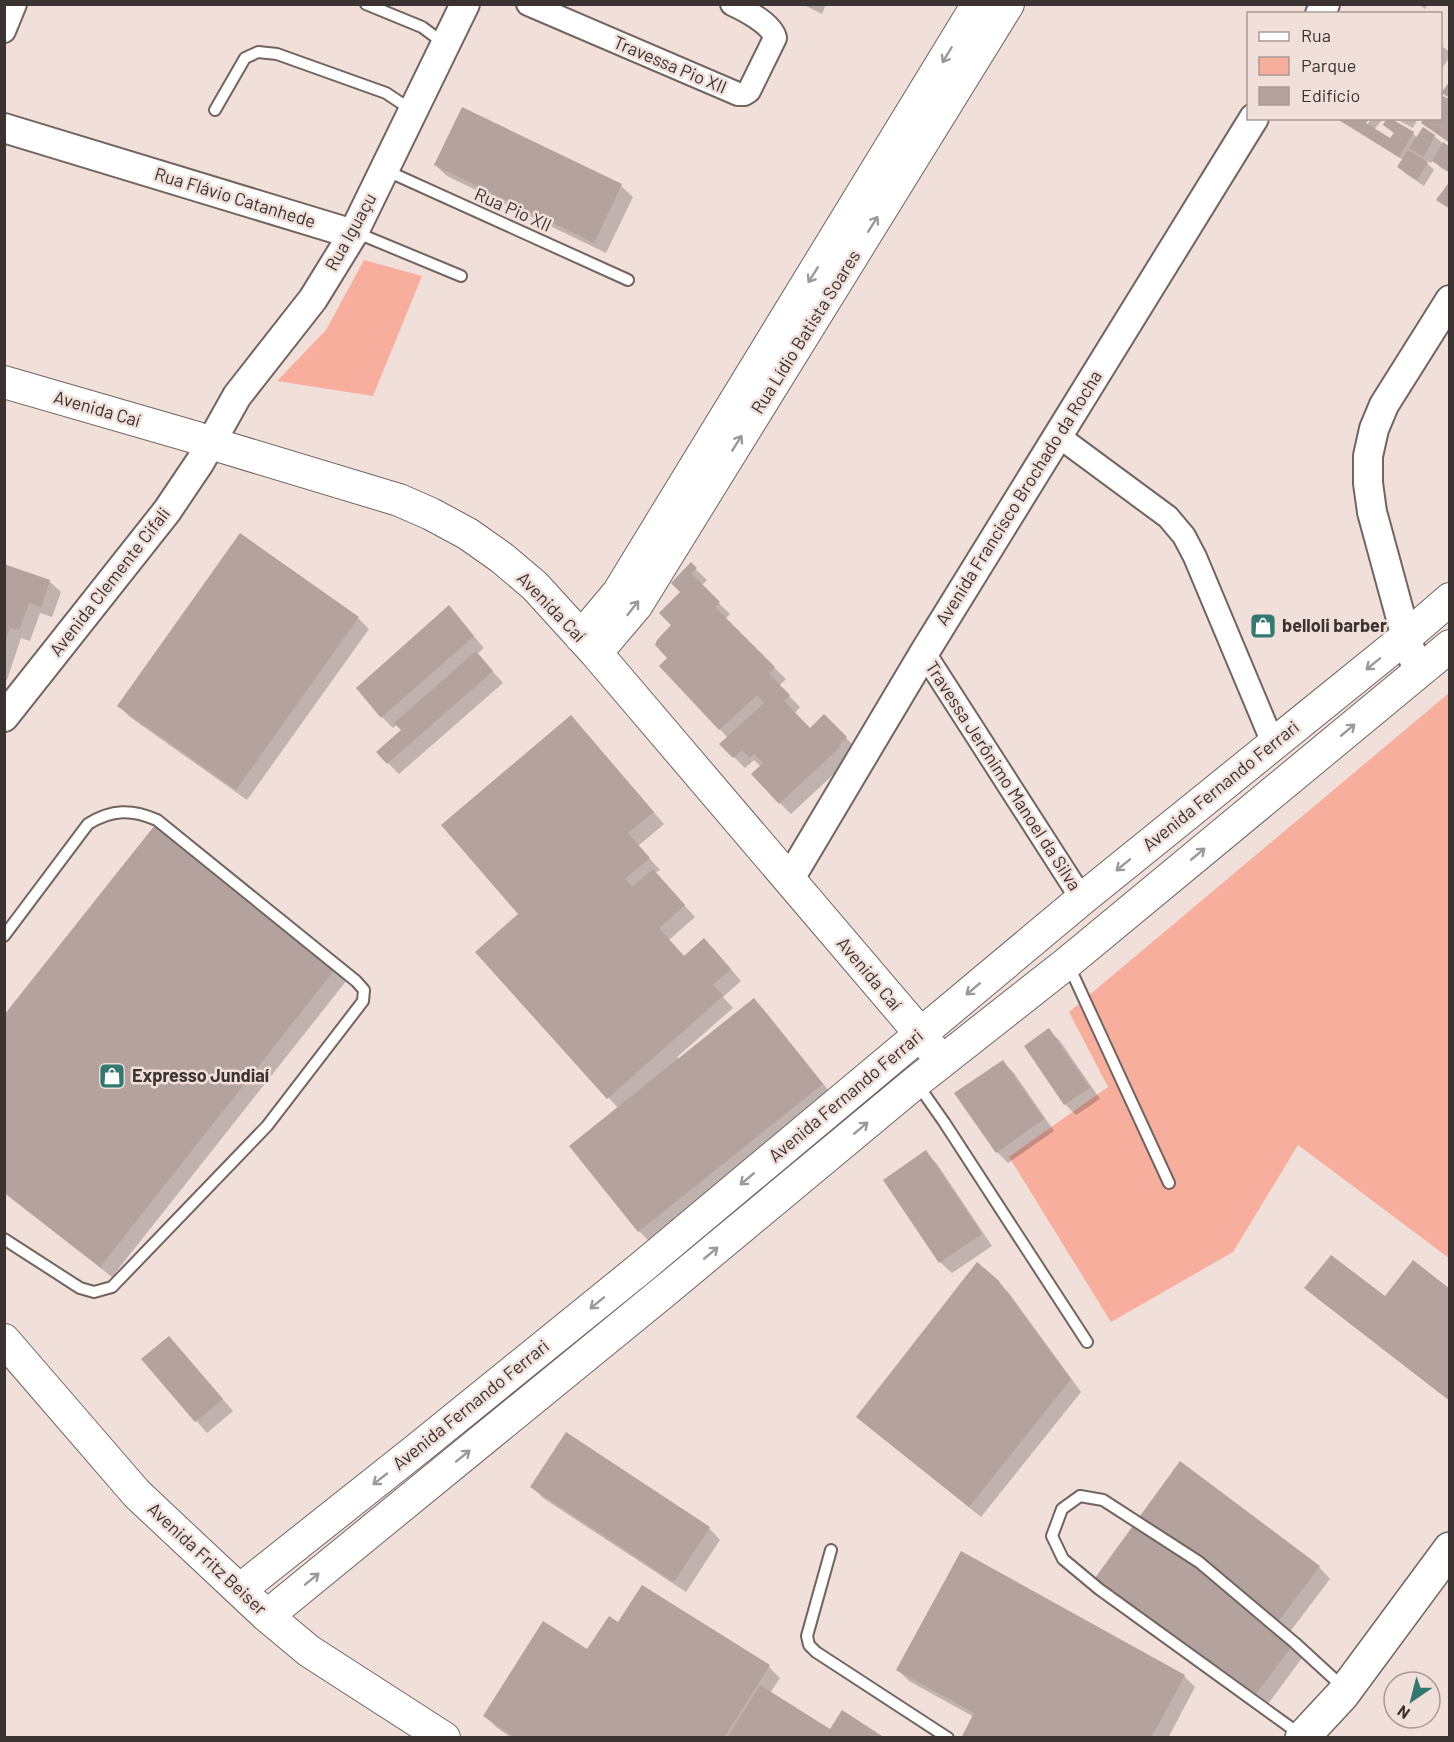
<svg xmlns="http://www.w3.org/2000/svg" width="1454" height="1742" font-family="Barlow,sans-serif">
<rect width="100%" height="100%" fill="#f1dfda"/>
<path fill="#f7ae9d" d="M 364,260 L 422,276 L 373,396 L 277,381 L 326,330 Z
M 1449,693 L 1449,1258 L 1298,1145 L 1233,1252 L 1111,1322 L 1009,1157 L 1108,1087 L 1069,1012 Z"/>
<path fill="#0003" d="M 802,4 L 826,4 L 822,14 Z
M 1418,4 L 1428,4 L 1425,9 Z
M 1440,45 L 1450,52 L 1450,57 L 1440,71 Z
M 462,109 L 621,186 L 633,197 L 606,253 L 447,176 L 435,165 Z
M 1335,118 L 1368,118 L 1360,128 L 1363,130 L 1372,118 L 1381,118 L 1382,120 L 1374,130 L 1391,140 L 1395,134 L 1385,125 L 1413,133 L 1417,138 L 1434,136 L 1450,149 L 1450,173 L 1441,168 L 1433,160 L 1431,163 L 1425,160 L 1425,161 L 1434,170 L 1424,186 L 1406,174 L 1399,167 L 1403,160 Z
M 1394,118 L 1418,118 L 1413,128 Z
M 691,565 L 707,580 L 701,586 L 730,614 L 725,619 L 786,679 L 779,686 L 800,707 L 794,714 L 810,730 L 824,716 L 857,749 L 850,759 L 791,814 L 780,803 L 761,767 L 754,760 L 745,768 L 721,744 L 728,738 L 661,666 L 669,658 L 673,625 L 682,592 Z
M 4,566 L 49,581 L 61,592 L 52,617 L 40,613 L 30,641 L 21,638 L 7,680 L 4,679 Z
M 449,607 L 484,648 L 477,654 L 503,683 L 399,774 L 388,763 L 404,731 L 398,724 L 393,728 L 382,717 Z
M 358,618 L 369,629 L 247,800 L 130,717 L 119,706 Z
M 571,717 L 664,824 L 638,846 L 660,870 L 655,873 L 695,917 L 669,940 L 685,957 L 715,951 L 741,981 L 723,997 L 733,1008 L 677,1057 L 679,1059 L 754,1000 L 765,1011 L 833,1096 L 650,1242 L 639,1231 L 618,1108 L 477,952 L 520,914 Z
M 335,969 L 347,980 L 112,1277 L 4,1193 L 4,1017 Z
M 1049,1030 L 1060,1041 L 1100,1099 L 1076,1115 L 1065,1104 Z
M 1003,1062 L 1014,1073 L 1054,1131 L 1008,1163 L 997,1152 Z
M 926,1152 L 937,1164 L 992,1246 L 952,1273 L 940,1262 Z
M 997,1281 L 1009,1293 L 1081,1392 L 981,1517 L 870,1428 Z
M 1306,1288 L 1385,1298 L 1450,1291 L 1450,1401 L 1318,1299 Z
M 169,1338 L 233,1411 L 207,1433 L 143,1359 Z
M 532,1487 L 709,1528 L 720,1540 L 686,1592 L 543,1498 Z
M 1319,1567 L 1330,1579 L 1283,1641 L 1302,1658 L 1265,1708 L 1108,1589 L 1097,1578 Z
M 619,1624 L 769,1667 L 780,1678 L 770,1693 L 831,1731 L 882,1738 L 512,1738 L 496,1727 L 485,1716 L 588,1652 Z
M 898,1670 L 1184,1676 L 1195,1687 L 1168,1738 L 962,1738 L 974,1717 L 909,1681 Z"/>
<path fill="#b3a29e" d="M 1450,81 L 1450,98 L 1441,93 Z
M 1440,95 L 1450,99 L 1450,143 L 1421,123 L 1424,118 L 1440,118 Z
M 462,107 L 622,184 L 594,243 L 434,165 Z
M 1337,118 L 1370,118 L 1366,123 L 1390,138 L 1394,133 L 1383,125 L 1387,118 L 1390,118 L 1414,132 L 1399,157 Z
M 1423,127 L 1435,135 L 1424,157 L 1409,148 Z
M 1443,142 L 1450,147 L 1450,172 L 1432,161 Z
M 1408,150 L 1428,162 L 1417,180 L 1397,167 Z
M 1450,181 L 1450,209 L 1436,200 Z
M 240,533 L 359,617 L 236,790 L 117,706 Z
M 691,562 L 697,568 L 691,573 L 720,602 L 715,607 L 775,667 L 769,674 L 790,695 L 784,701 L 810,728 L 824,714 L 847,737 L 841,743 L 839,748 L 779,804 L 751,774 L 763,763 L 754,754 L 750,758 L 742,750 L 733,758 L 719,744 L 764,703 L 757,695 L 719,730 L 659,666 L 667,658 L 655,645 L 657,640 L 671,625 L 659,613 L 680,592 L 671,583 Z
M 4,564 L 50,580 L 41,607 L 29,603 L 19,630 L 10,628 L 5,643 Z
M 449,605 L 474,636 L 381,718 L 356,688 Z
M 476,651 L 493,671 L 387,764 L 376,752 L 401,730 L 394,723 Z
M 571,715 L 654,812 L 628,833 L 650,858 L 625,879 L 632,887 L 653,869 L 685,905 L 659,928 L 684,956 L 704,938 L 731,969 L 713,985 L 723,996 L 607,1099 L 475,952 L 518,914 L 441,825 Z
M 155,825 L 336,968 L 100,1267 L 4,1192 L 4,1015 Z
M 754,998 L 823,1084 L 638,1232 L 569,1146 Z
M 1049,1028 L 1090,1088 L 1064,1105 L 1024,1046 Z
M 1003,1060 L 1044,1119 L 996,1153 L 954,1093 Z
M 926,1150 L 982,1234 L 939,1263 L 883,1180 Z
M 1331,1255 L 1385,1296 L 1413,1260 L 1450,1289 L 1450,1401 L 1304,1288 Z
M 977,1262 L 998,1280 L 1071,1379 L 969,1507 L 856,1417 Z
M 169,1336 L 223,1399 L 195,1422 L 141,1359 Z
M 566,1432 L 710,1527 L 674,1582 L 530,1487 Z
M 1180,1461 L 1320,1566 L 1271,1631 L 1292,1646 L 1253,1698 L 1095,1578 Z
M 961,1551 L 1185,1675 L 1151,1738 L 961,1738 L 974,1713 L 896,1670 Z
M 642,1585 L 770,1665 L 724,1738 L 516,1738 L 483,1716 L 543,1621 L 587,1649 L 609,1616 L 618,1622 Z
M 760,1685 L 830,1729 L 842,1710 L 885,1738 L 727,1738 Z"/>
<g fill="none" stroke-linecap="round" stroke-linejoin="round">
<defs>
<path id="service" d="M 366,4 L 422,27 L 445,44
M 215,110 L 245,58 L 258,52 L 277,54 L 386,93 L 413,111
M 385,170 L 628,280
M 353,234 L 367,237 L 461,276
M 4,936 L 88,824 C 112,809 132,809 157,820 L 356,981 L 364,990 L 363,1001 L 267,1126 L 112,1287 L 94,1292 L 80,1288 L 4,1239
M 1069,966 L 1169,1183
M 918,1085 L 944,1122 L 1087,1342
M 831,1550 L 807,1636 L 809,1645 L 816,1652 L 948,1738
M 1301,1735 L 1099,1589 L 1063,1559 L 1052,1536 L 1062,1509 L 1080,1496 L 1103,1500 L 1199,1562 L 1295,1643 L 1344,1688"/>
<path id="minor" d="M 528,4 L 738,94 L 744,94 L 749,91 L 775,38 C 772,24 745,10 732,4
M 4,31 L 15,4
M 1057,435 L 1168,517 L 1184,536 L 1195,557 L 1273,743
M 924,653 L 1082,899"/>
<path id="tertiary" d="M 1320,14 L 1325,4
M 4,128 L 353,234
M 1418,672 L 1406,637 L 1372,512 L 1368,483 L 1368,456 L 1374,429 L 1384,405 L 1450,300
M 4,717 L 167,511 L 200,462 L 237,396 L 313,299 L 353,234 L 465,4
M 789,880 L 924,653 L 1254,118"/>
<path id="secondary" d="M 4,382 L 194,437 L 210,443 L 399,500 L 431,514 L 468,534 L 502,558 L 535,586 L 596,653 L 920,1033 L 932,1049
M 581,637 L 618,593 L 978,4
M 596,653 L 636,606 L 1008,4
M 4,1340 L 137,1494 L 267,1616 L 309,1651 L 444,1738
M 241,1591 L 251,1581 L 416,1450 L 642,1267 L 1082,899 L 1406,637 L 1450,599
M 267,1616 L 666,1290 L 916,1082 L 1067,963 L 1450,646"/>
<path id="primary" d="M 1302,1738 L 1342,1695 L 1450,1549"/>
</defs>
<use href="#service" stroke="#736460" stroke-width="14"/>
<use href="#minor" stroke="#736460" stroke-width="26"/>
<use href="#tertiary" stroke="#736460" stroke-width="32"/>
<use href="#secondary" stroke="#736460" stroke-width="34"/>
<use href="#primary" stroke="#736460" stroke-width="36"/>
<use href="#service" stroke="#fff" stroke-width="10"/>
<use href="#minor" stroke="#fff" stroke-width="22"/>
<use href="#tertiary" stroke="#fff" stroke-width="28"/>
<use href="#secondary" stroke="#fff" stroke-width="32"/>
<use href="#primary" stroke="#fff" stroke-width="33"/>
</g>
<defs><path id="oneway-shaft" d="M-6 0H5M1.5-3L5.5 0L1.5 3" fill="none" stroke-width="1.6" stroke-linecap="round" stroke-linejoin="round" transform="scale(1.5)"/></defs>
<g stroke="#9c9998">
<use href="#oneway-shaft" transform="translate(947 55) rotate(121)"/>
<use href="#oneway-shaft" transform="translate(873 224) rotate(-58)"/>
<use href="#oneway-shaft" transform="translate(813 275) rotate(122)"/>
<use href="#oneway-shaft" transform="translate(737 443) rotate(-58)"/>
<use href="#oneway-shaft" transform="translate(633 608) rotate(-52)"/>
<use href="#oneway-shaft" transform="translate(1373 664) rotate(141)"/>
<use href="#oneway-shaft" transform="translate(1348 730) rotate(-40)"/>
<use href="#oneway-shaft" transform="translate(1198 854) rotate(-40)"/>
<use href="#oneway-shaft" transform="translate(1123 865) rotate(141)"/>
<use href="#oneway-shaft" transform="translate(973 989) rotate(140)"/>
<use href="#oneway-shaft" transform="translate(861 1128) rotate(-40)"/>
<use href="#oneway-shaft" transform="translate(747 1179) rotate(140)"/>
<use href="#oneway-shaft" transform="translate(711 1253) rotate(-40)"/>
<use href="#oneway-shaft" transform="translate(597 1303) rotate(141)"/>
<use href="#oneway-shaft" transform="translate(463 1456) rotate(-39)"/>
<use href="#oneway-shaft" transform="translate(380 1479) rotate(142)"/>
<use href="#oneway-shaft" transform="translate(312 1579) rotate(-39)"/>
</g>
<defs>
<symbol id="shop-square" viewBox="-11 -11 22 22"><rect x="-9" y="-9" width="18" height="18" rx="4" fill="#337970" stroke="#f1dfda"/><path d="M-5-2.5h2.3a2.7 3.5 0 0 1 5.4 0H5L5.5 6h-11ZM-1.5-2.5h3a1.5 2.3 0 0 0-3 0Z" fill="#fff"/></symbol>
</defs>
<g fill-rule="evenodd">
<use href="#shop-square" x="1248" y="611" width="30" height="30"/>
<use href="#shop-square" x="97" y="1061" width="30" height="30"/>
</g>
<g text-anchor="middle" stroke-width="5" stroke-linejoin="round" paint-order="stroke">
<g font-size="18" fill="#3a3331" stroke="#f1dfda">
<text transform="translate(670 65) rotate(23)" y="6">Travessa Pio XII</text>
<text transform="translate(235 198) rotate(17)" y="6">Rua Flávio Catanhede</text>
<text transform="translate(513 210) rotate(24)" y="6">Rua Pio XII</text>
<text transform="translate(351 232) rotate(-61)" y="6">Rua Iguaçu</text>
<text transform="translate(806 332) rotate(-58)" y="6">Rua Lídio Batista Soares</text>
<text transform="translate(97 409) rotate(16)" y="6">Avenida Caí</text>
<text transform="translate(1019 498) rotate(-58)" y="6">Avenida Francisco Brochado da Rocha</text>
<text transform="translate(110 582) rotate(-52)" y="6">Avenida Clemente Cifali</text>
<text transform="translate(551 607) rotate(46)" y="6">Avenida Caí</text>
<text transform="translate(1003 776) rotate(57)" y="6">Travessa Jerônimo Manoel da Silva</text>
<text transform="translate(1221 786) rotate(-39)" y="6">Avenida Fernando Ferrari</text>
<text transform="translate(869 974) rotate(50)" y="6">Avenida Caí</text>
<text transform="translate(846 1096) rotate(-40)" y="6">Avenida Fernando Ferrari</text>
<text transform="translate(471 1405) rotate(-39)" y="6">Avenida Fernando Ferrari</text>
<text transform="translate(207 1559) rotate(43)" y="6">Avenida Fritz Beiser</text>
</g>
<g font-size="18" font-weight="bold" fill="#3a3331" stroke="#f1dfda" text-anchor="start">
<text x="1282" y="632">belloli barber</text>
<text x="132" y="1082">Expresso Jundiaí</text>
</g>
</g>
<rect width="1454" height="1742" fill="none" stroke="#3a3331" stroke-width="12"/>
<rect x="1247" y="12" width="195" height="108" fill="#f1dfda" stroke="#a89a96" stroke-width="1.5"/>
<rect x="1259" y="32" width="30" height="9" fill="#ffffff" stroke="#a89a96" stroke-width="1.5"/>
<text x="1301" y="42" font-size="18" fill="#3a3331">Rua</text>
<rect x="1259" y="57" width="30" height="18" fill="#f7ae9d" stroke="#a89a96" stroke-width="1.5"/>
<text x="1301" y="72" font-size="18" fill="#3a3331">Parque</text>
<rect x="1259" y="87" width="30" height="18" fill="#b3a29e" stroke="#a89a96" stroke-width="1.5"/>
<text x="1301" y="102" font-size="18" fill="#3a3331">Edifício</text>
<g transform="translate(1412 1700) rotate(215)"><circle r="28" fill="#f1dfda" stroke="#a89a96" stroke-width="1.5"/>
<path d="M0-4.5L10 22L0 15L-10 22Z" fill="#337970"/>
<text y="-9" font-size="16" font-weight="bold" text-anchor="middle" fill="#3a3331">N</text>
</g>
</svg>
